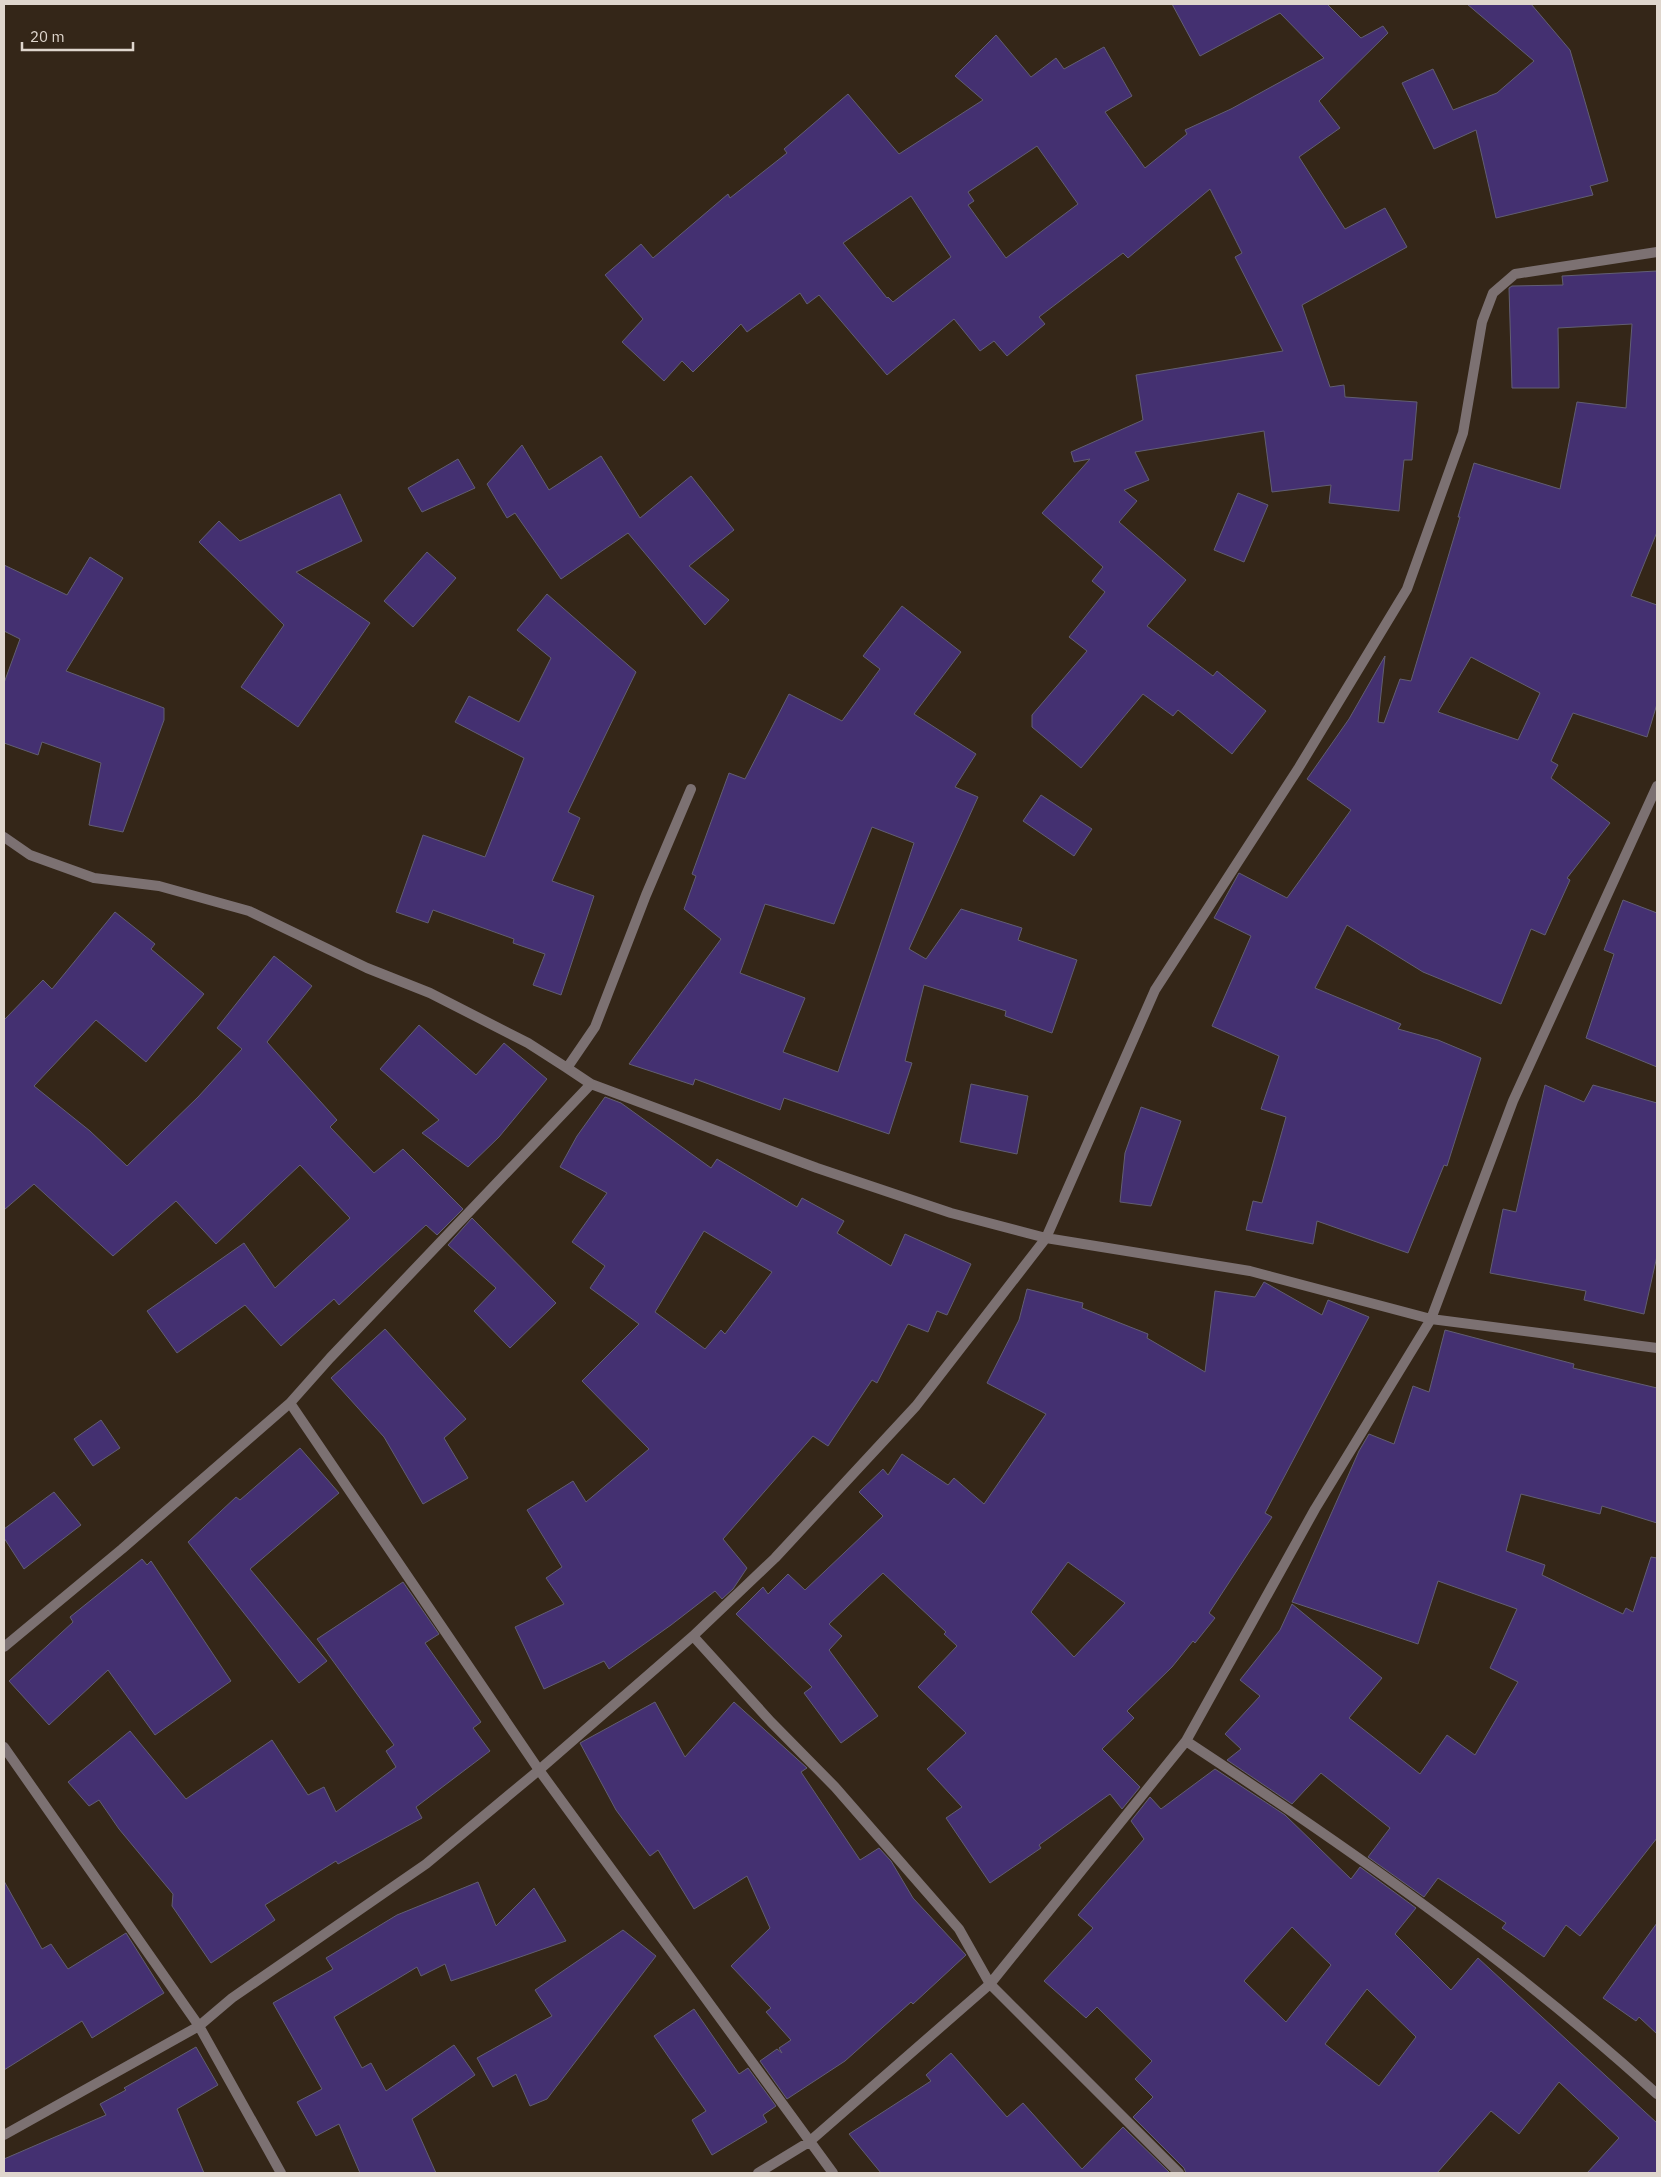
<svg xmlns="http://www.w3.org/2000/svg" width="1661" height="2177" font-family="'IBM Plex Sans',sans-serif">
<rect width="100%" height="100%" fill="#342618"/>
<path fill="#443071" stroke="#625e72" fill-rule="evenodd" d="M 1172,4 L 1327,4 L 1361,38 L 1383,26 L 1388,33 L 1319,101 L 1340,128 L 1299,157 L 1345,229 L 1385,208 L 1407,247 L 1302,305 L 1330,387 L 1344,385 L 1345,397 L 1417,402 L 1412,460 L 1404,460 L 1399,511 L 1329,503 L 1331,485 L 1272,492 L 1264,431 L 1135,452 L 1149,480 L 1124,490 L 1137,501 L 1119,522 L 1186,580 L 1147,626 L 1213,676 L 1217,671 L 1266,711 L 1232,754 L 1178,710 L 1173,716 L 1143,694 L 1081,768 L 1032,727 L 1032,715 L 1087,651 L 1069,637 L 1105,592 L 1092,581 L 1103,567 L 1042,513 L 1090,459 L 1074,462 L 1071,452 L 1143,420 L 1136,375 L 1283,351 L 1235,257 L 1242,253 L 1210,189 L 1128,258 L 1123,253 L 1039,317 L 1045,324 L 1007,356 L 994,341 L 980,351 L 954,319 L 887,375 L 819,295 L 807,304 L 800,293 L 747,332 L 741,324 L 693,372 L 682,361 L 664,381 L 622,342 L 643,319 L 605,275 L 641,244 L 653,258 L 728,194 L 730,198 L 787,153 L 784,149 L 848,94 L 899,154 L 983,100 L 955,76 L 996,35 L 1031,77 L 1056,58 L 1064,69 L 1104,47 L 1132,96 L 1105,112 L 1145,168 L 1187,134 L 1185,130 L 1231,109 L 1324,58 L 1280,13 L 1200,56 ZM 1037,146 L 1078,204 L 1006,258 L 968,205 L 974,201 L 968,192 ZM 911,196 L 951,257 L 893,302 L 888,297 L 887,298 L 843,243 Z
M 1467,4 L 1531,4 L 1570,50 L 1608,181 L 1590,186 L 1593,195 L 1496,218 L 1476,130 L 1434,149 L 1402,83 L 1433,69 L 1453,110 L 1497,93 L 1534,61 Z
M 1657,271 L 1657,532 L 1631,596 L 1657,605 L 1657,704 L 1647,737 L 1573,713 L 1551,761 L 1558,765 L 1551,778 L 1610,823 L 1567,878 L 1570,880 L 1545,935 L 1531,929 L 1501,1004 L 1423,972 L 1347,925 L 1315,988 L 1401,1024 L 1398,1029 L 1438,1040 L 1481,1058 L 1447,1166 L 1444,1165 L 1408,1253 L 1317,1221 L 1313,1244 L 1246,1230 L 1253,1201 L 1262,1203 L 1286,1117 L 1261,1109 L 1279,1056 L 1212,1026 L 1251,936 L 1214,918 L 1239,873 L 1287,898 L 1351,810 L 1307,779 L 1349,719 L 1385,656 L 1378,722 L 1384,723 L 1400,679 L 1411,681 L 1460,517 L 1458,517 L 1474,463 L 1560,489 L 1577,402 L 1626,408 L 1632,324 L 1558,328 L 1559,388 L 1512,388 L 1509,288 L 1512,286 L 1563,285 L 1562,276 ZM 1471,657 L 1540,693 L 1518,740 L 1438,712 Z
M 522,445 L 549,490 L 601,456 L 640,518 L 691,476 L 734,530 L 689,566 L 729,600 L 705,625 L 628,533 L 561,579 L 515,513 L 507,518 L 487,484 Z
M 458,459 L 475,488 L 422,512 L 408,488 Z
M 1238,493 L 1268,505 L 1244,562 L 1214,550 Z
M 340,494 L 362,541 L 296,572 L 370,623 L 298,727 L 241,687 L 284,625 L 199,542 L 219,521 L 240,541 Z
M 427,552 L 456,578 L 413,627 L 384,601 Z
M 90,557 L 123,578 L 66,671 L 164,708 L 164,720 L 123,832 L 89,825 L 101,763 L 42,742 L 38,755 L 4,743 L 4,683 L 20,639 L 4,631 L 4,565 L 67,595 Z
M 547,594 L 636,672 L 568,812 L 580,818 L 552,881 L 594,896 L 561,995 L 533,985 L 545,954 L 513,943 L 514,939 L 433,910 L 428,923 L 396,912 L 423,835 L 485,857 L 524,758 L 455,722 L 469,696 L 519,722 L 551,658 L 517,630 Z
M 902,606 L 961,652 L 914,714 L 976,754 L 955,787 L 978,797 L 909,949 L 926,959 L 961,909 L 1022,928 L 1018,940 L 1077,960 L 1052,1033 L 1005,1016 L 1006,1011 L 924,985 L 905,1061 L 912,1063 L 889,1134 L 784,1098 L 780,1110 L 695,1079 L 693,1085 L 629,1064 L 721,939 L 684,909 L 696,876 L 692,874 L 729,773 L 745,779 L 789,694 L 842,721 L 880,669 L 863,656 ZM 872,827 L 914,843 L 838,1072 L 783,1052 L 805,998 L 740,973 L 765,904 L 834,924 Z
M 1041,795 L 1092,829 L 1074,856 L 1023,821 Z
M 1623,900 L 1657,913 L 1657,1067 L 1586,1038 L 1614,954 L 1604,950 Z
M 115,912 L 155,944 L 151,949 L 204,994 L 146,1062 L 96,1020 L 34,1086 L 90,1131 L 127,1166 L 198,1097 L 242,1049 L 217,1028 L 274,956 L 312,986 L 267,1042 L 337,1120 L 330,1127 L 374,1173 L 403,1149 L 463,1209 L 437,1235 L 426,1225 L 339,1305 L 334,1299 L 281,1346 L 245,1305 L 177,1353 L 147,1311 L 244,1243 L 275,1288 L 350,1218 L 300,1165 L 216,1244 L 176,1201 L 113,1256 L 34,1184 L 4,1210 L 4,1020 L 43,980 L 52,989 Z
M 419,1025 L 476,1075 L 504,1043 L 547,1079 L 499,1137 L 468,1167 L 422,1133 L 439,1120 L 380,1069 Z
M 971,1084 L 1028,1096 L 1017,1154 L 960,1142 Z
M 1545,1085 L 1584,1102 L 1593,1085 L 1657,1103 L 1657,1256 L 1644,1314 L 1584,1300 L 1586,1291 L 1490,1273 L 1503,1209 L 1516,1212 Z
M 605,1097 L 621,1103 L 711,1168 L 717,1159 L 797,1207 L 802,1198 L 844,1221 L 837,1233 L 891,1266 L 905,1234 L 971,1264 L 947,1315 L 937,1311 L 928,1332 L 908,1324 L 877,1383 L 872,1380 L 828,1446 L 813,1436 L 723,1539 L 747,1568 L 733,1589 L 722,1599 L 715,1591 L 671,1625 L 609,1669 L 604,1661 L 544,1689 L 515,1627 L 564,1604 L 546,1578 L 562,1567 L 527,1510 L 573,1481 L 586,1502 L 649,1449 L 582,1381 L 639,1324 L 590,1288 L 605,1266 L 572,1242 L 607,1193 L 560,1167 L 577,1136 ZM 704,1231 L 772,1272 L 725,1334 L 721,1330 L 705,1349 L 655,1312 Z
M 1141,1107 L 1181,1121 L 1151,1206 L 1120,1202 L 1125,1153 Z
M 472,1218 L 556,1303 L 510,1348 L 474,1311 L 496,1288 L 448,1245 Z
M 1264,1282 L 1322,1315 L 1328,1300 L 1369,1317 L 1265,1513 L 1272,1517 L 1209,1613 L 1215,1618 L 1195,1643 L 1193,1641 L 1172,1667 L 1127,1711 L 1134,1718 L 1102,1749 L 1140,1787 L 1122,1809 L 1110,1794 L 1039,1845 L 1041,1848 L 990,1883 L 946,1818 L 962,1807 L 927,1769 L 966,1733 L 918,1687 L 957,1646 L 944,1634 L 946,1632 L 883,1573 L 829,1624 L 842,1636 L 829,1650 L 878,1716 L 841,1743 L 804,1693 L 812,1687 L 736,1614 L 763,1587 L 768,1594 L 788,1574 L 805,1590 L 883,1516 L 859,1492 L 883,1469 L 888,1475 L 902,1454 L 948,1485 L 954,1478 L 984,1504 L 1046,1414 L 987,1383 L 1019,1320 L 1027,1289 L 1083,1303 L 1082,1308 L 1148,1334 L 1147,1338 L 1205,1372 L 1215,1291 L 1255,1297 ZM 1068,1562 L 1125,1603 L 1074,1657 L 1031,1612 Z
M 385,1329 L 466,1419 L 444,1438 L 468,1478 L 423,1504 L 384,1437 L 331,1378 Z
M 1445,1330 L 1574,1364 L 1573,1368 L 1657,1388 L 1657,1523 L 1602,1506 L 1600,1514 L 1521,1494 L 1506,1551 L 1545,1565 L 1542,1575 L 1623,1614 L 1626,1608 L 1633,1612 L 1651,1557 L 1657,1558 L 1657,1838 L 1580,1936 L 1566,1925 L 1544,1957 L 1502,1928 L 1506,1923 L 1438,1878 L 1424,1897 L 1368,1857 L 1390,1828 L 1321,1773 L 1292,1804 L 1227,1760 L 1241,1749 L 1225,1734 L 1260,1696 L 1240,1680 L 1280,1630 L 1292,1604 L 1382,1678 L 1349,1718 L 1420,1774 L 1447,1735 L 1475,1755 L 1518,1682 L 1490,1668 L 1517,1609 L 1438,1581 L 1418,1644 L 1292,1602 L 1359,1451 L 1369,1434 L 1394,1444 L 1413,1386 L 1429,1392 Z
M 101,1420 L 120,1448 L 93,1466 L 74,1439 Z
M 300,1448 L 339,1493 L 250,1569 L 327,1661 L 299,1683 L 188,1542 L 236,1497 L 240,1500 Z
M 54,1492 L 81,1525 L 24,1569 L 4,1538 L 4,1529 Z
M 142,1559 L 147,1565 L 151,1561 L 231,1681 L 155,1735 L 108,1670 L 49,1725 L 9,1681 L 73,1622 L 70,1617 Z
M 403,1582 L 439,1634 L 425,1643 L 481,1722 L 473,1728 L 490,1751 L 416,1807 L 422,1818 L 338,1864 L 336,1861 L 265,1905 L 275,1920 L 211,1963 L 172,1906 L 173,1894 L 119,1829 L 99,1800 L 89,1806 L 68,1782 L 130,1731 L 186,1799 L 272,1740 L 308,1795 L 324,1787 L 336,1812 L 396,1767 L 386,1751 L 394,1745 L 317,1639 Z
M 655,1702 L 685,1757 L 734,1702 L 807,1768 L 801,1772 L 860,1860 L 879,1848 L 891,1861 L 913,1898 L 966,1955 L 913,2004 L 911,2002 L 845,2061 L 787,2099 L 760,2061 L 777,2049 L 782,2053 L 779,2048 L 791,2040 L 766,2012 L 771,2008 L 731,1966 L 770,1928 L 747,1876 L 694,1909 L 658,1850 L 650,1856 L 616,1810 L 580,1743 Z
M 1215,1769 L 1285,1815 L 1351,1879 L 1360,1867 L 1416,1908 L 1395,1934 L 1451,1990 L 1478,1958 L 1657,2123 L 1657,2173 L 1587,2173 L 1619,2138 L 1559,2082 L 1519,2134 L 1491,2111 L 1437,2173 L 1186,2173 L 1184,2168 L 1133,2117 L 1153,2097 L 1135,2079 L 1152,2061 L 1097,2007 L 1086,2018 L 1044,1981 L 1093,1928 L 1078,1915 L 1144,1839 L 1131,1821 L 1150,1797 L 1161,1809 ZM 1292,1927 L 1331,1965 L 1286,2022 L 1244,1981 ZM 1367,1989 L 1416,2037 L 1379,2086 L 1325,2044 Z
M 4,1881 L 42,1949 L 51,1944 L 68,1969 L 126,1933 L 164,1993 L 92,2038 L 82,2021 L 4,2070 Z
M 478,1882 L 496,1926 L 534,1888 L 566,1941 L 451,1981 L 445,1964 L 421,1976 L 417,1967 L 334,2017 L 362,2068 L 371,2063 L 386,2091 L 454,2045 L 475,2075 L 412,2119 L 436,2173 L 360,2173 L 339,2124 L 316,2136 L 297,2102 L 322,2089 L 273,2003 L 333,1969 L 326,1958 L 397,1915 Z
M 1657,1923 L 1657,2034 L 1639,2017 L 1636,2021 L 1603,1998 Z
M 623,1930 L 656,1956 L 547,2099 L 530,2106 L 516,2074 L 493,2087 L 477,2058 L 552,2016 L 535,1990 Z
M 694,2009 L 739,2074 L 748,2068 L 776,2106 L 763,2115 L 767,2122 L 712,2155 L 692,2120 L 706,2111 L 654,2036 Z
M 196,2047 L 218,2085 L 177,2109 L 204,2173 L 4,2173 L 4,2159 L 106,2115 L 100,2104 L 126,2090 L 124,2088 Z
M 951,2053 L 1007,2117 L 1023,2103 L 1082,2169 L 1123,2127 L 1170,2173 L 881,2173 L 849,2134 L 931,2081 L 926,2075 Z"/>
<g fill="none" stroke-linecap="round" stroke-linejoin="round">
<path stroke="#7c7172" stroke-width="10" d="M 691,789 L 646,895 L 595,1027 L 567,1068 L 591,1084 L 817,1168 L 951,1213 L 1046,1238 L 1250,1271 L 1431,1319 L 1657,1348
M 4,837 L 30,855 L 94,878 L 159,886 L 249,911 L 367,968 L 430,993 L 528,1043 L 567,1068
M 290,1403 L 539,1770 L 833,2173
M 693,1636 L 771,1722 L 835,1787 L 959,1929 L 990,1984 L 1179,2173
M 4,1647 L 122,1549 L 290,1403 L 330,1358 L 591,1084
M 1186,1741 C 1350,1849 1512,1962 1657,2094
M 4,1747 L 199,2026 L 281,2173
M 4,2135 L 199,2026 L 232,1998 L 426,1864 L 539,1770 L 693,1636 L 775,1558 L 916,1406 L 1046,1238 L 1155,990 L 1298,769 L 1407,589 L 1463,433 L 1482,322 L 1493,293 L 1515,274 L 1657,252
M 758,2173 L 809,2142 L 990,1984 L 1186,1741 L 1315,1509 L 1431,1319 L 1513,1101 L 1657,786"/>
</g>
<rect width="1661" height="2177" fill="none" stroke="#dfd6cd" stroke-width="10"/>
<path d="M22 42v8h111v-8" fill="none" stroke="#dfd6cd" stroke-width="2.5"/>
<text x="30" y="42" font-size="15" fill="#dfd6cd" stroke="#342618" stroke-width="4" paint-order="stroke">20 m</text>
</svg>
